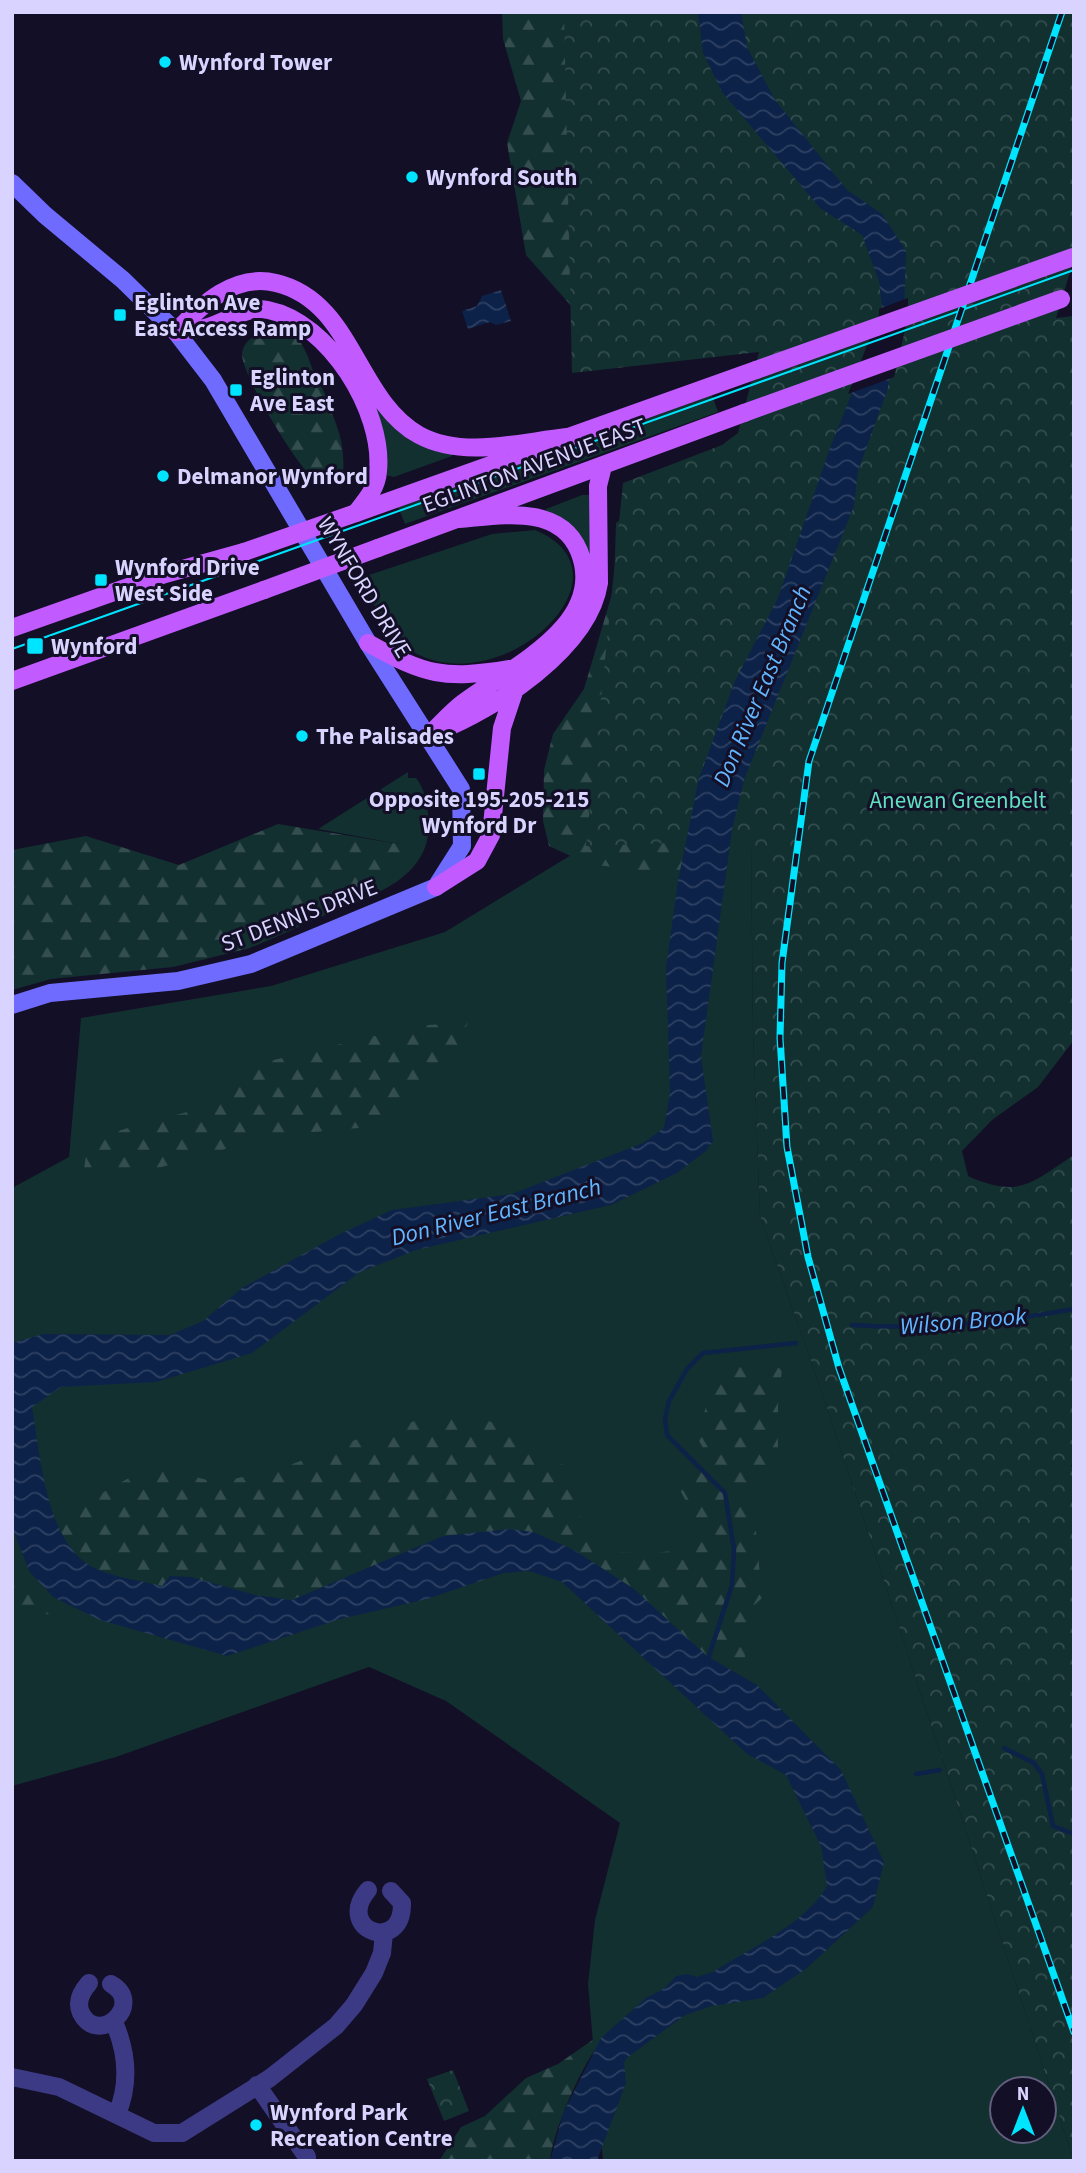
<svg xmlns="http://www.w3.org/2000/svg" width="1086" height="2173" font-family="'Source Sans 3',sans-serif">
<defs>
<pattern id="forest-firs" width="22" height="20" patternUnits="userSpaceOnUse" patternTransform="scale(1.75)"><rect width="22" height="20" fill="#12302f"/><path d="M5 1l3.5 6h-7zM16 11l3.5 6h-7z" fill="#344d4e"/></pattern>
<pattern id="park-crowns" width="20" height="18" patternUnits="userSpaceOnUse" patternTransform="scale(1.75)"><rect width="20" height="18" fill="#12302f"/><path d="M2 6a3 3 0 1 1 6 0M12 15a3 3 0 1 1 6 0" fill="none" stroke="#344d4e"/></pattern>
<pattern id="water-waves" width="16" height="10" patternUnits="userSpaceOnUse" patternTransform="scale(1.75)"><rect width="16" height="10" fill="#0c2248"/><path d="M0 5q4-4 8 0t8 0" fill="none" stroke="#2f4163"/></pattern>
</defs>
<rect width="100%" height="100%" fill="#130f26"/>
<path fill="#12302f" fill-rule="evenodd" d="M 712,395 L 718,412 L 405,524 L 398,507 Z
M 372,400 L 453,453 L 452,456 L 394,477 L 385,475 Z
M 582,495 L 590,495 L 590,563 L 545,513 L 546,509 Z
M 535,530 C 648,577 481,722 395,638 C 380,623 371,596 360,578 L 492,534 Z
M 408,772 L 408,778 L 416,778 C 425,789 426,801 428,814 C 436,877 375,894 330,913 C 303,925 277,937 250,948 L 275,920 L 332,890 L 370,889 L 399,844 L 318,829 Z
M 751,839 L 753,1032 L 760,1216 L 825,1401 L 1074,2161 L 603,2161 L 588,1984 L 595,1920 L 620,1823 L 446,1701 L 369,1667 L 116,1757 L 12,1786 L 12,1188 L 69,1157 L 81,1018 L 271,986 L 445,932 L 586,846 ZM 1002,2089 L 1044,2089 L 1044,2131 L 1002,2131 Z"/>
<path fill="url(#forest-firs)" d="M 502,12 L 698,12 L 573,308 L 526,255 L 507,143 L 521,101 L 503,39 Z
M 269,329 C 279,330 291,330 298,339 C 307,350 311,366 316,379 C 318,384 322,387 324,392 C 338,430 347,443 342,485 C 334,484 322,483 315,480 C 299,470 241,374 242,354 C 243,340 258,333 269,329 Z
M 652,497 L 699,778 L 678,881 L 663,873 L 588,864 L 549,846 L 543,821 L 544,770 L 553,734 L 584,689 L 614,587 L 616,523 Z
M 278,824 L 399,844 L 408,856 L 389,878 L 370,889 L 332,890 L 275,920 L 250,948 L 173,967 L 51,979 L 12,990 L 12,850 L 86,836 L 179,865 Z
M 468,1022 L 447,1069 L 390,1125 L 271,1136 L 123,1178 L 84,1169 L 87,1148 L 121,1130 L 209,1106 L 265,1062 L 417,1026 Z
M 731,1357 L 782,1369 L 778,1405 L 778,1467 L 743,1492 L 756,1532 L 762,1598 L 747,1612 L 744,1678 L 707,1656 L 634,1589 L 574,1550 L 443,1536 L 292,1600 L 255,1595 L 191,1577 L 162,1586 L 97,1570 L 69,1546 L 54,1520 L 152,1465 L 218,1483 L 290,1465 L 363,1437 L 434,1415 L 489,1421 L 537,1445 L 572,1472 L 577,1510 L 600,1552 L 655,1553 L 695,1548 L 695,1517 L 677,1485 L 712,1464 L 698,1439 L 709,1393 Z
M 12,1573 L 52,1614 L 12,1615 Z
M 617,2023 C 590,2043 553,2128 550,2161 L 439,2161 L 461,2127 L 485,2116 L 526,2078 L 558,2064 Z"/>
<path fill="url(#park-crowns)" d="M 564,12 L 1074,12 L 1074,259 L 1056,318 L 1074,316 L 1074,1040 L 1038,1087 L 992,1120 L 962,1151 L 968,1176 C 1019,1199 1031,1183 1074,1155 L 1074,1464 L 1071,1465 L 1074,1471 L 1074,2161 L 825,1401 L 760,1216 L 753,1032 L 751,840 L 586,846 L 623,483 L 722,445 L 738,433 L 759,352 L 572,373 Z
M 453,2070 L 469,2111 L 444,2121 L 427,2079 Z"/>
<path fill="url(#water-waves)" d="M 698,12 L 741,12 L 747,47 L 775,100 L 847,190 L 882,214 L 906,251 L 904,316 L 887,391 L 858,471 L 854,506 L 744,780 L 732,830 L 701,1056 L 713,1141 L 706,1151 L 677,1173 L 611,1205 L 416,1250 L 360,1272 L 252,1353 L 156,1382 L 61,1387 L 32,1407 C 41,1456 45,1549 99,1570 C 119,1578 142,1581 162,1586 L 170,1576 L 191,1577 L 255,1595 L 292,1600 L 443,1536 L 510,1529 L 533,1532 L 574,1550 L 634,1589 L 707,1656 L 757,1685 L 841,1770 L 884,1862 L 873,1907 L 807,1968 L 763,1998 L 712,2006 L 685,2015 L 628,2057 L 624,2062 L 626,2083 L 597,2161 L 550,2161 L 563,2113 L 601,2038 L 646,1998 L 665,1988 L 676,1976 L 687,1974 L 697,1977 L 713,1972 C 751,1947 803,1926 827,1886 L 821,1846 L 786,1775 L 747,1754 L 562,1582 L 529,1571 L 504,1573 L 427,1599 L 340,1619 L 227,1656 L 100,1620 L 53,1597 L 29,1571 L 14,1532 L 12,1343 L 43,1334 L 170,1335 L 203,1321 L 242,1288 L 338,1235 L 392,1210 L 512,1194 L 643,1143 L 664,1128 L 670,1092 L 666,968 L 678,881 L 699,778 L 735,681 L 778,598 L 830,448 L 883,315 L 879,281 L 862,235 L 820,208 L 722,92 L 703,53 Z
M 501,290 L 511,321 L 496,325 L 490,322 L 468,329 L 462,311 L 477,306 L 482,296 Z"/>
<path fill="#130f26" d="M 908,298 L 908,317 L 894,377 L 848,394 L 879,315 L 879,309 Z"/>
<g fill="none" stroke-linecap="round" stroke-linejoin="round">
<path stroke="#0c2248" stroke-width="4.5" d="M 852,1325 C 930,1330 997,1323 1074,1309
M 707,1662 L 732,1585 L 734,1549 L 725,1493 L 667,1435 L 665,1419 L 669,1401 L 687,1369 L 703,1353 L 796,1343
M 1004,1748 L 1034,1763 L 1042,1774 L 1053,1826 L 1074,1834
M 916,1774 L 940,1770"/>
<path stroke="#3d3a85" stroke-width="18" d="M 368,1890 C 334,1930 403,1955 402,1903 L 391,1891
M 89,1983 C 81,1992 76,2002 81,2013 C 98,2047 146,2004 111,1984
M 114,2022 C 127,2052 130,2083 117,2114
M 12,2077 L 59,2087 L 154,2133 L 182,2133 L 270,2078 L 336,2026 L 354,2005 L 374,1973 L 382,1953 L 384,1933
M 257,2085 L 307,2157"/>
<path stroke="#6f6bff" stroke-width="18" d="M 12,183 L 45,215 L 123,280 L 176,332 L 213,380 L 368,643 L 461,789 L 462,846 L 436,887 L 251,964 L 178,981 L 50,993 L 12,1005"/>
<path stroke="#c25bff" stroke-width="18" d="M 176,332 C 202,304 235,273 276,283 C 353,301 356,400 419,435 C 463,459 520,442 567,437
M 176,332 C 186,330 198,330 208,327 C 229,321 245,306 268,310 C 329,322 384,412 378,471 C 377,488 366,500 356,513
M 356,513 L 756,370
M 378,548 L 744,413
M 12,628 L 165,574 L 244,552
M 368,643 C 425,675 444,680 510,669
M 12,681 L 264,590
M 437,732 C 495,709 589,649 599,583 L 598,486 L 603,466
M 428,736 C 440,725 451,712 463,703 C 509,668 609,624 579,551 C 559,503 499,516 459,519
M 436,887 L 477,861 L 491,835 L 502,728 L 515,689"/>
<path stroke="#00e5ff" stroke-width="2" d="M 12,649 L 1074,270"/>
<defs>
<path id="rail" d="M 1062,12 L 809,761 L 782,963 L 780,1038 L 787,1147 L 808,1257 L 839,1368 L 1074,2032"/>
</defs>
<use href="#rail" stroke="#00e5ff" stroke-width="7"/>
<use href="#rail" stroke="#130f26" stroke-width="4.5" stroke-dasharray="13" stroke-linecap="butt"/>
<path stroke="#c25bff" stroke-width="18" d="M 756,370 L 1073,257
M 744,413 L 1061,299
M 244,552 L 356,513
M 264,590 L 378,548"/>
</g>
<g fill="#00e5ff" stroke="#130f26" stroke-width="2.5">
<circle cx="165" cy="62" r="7"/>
<circle cx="412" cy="177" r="7"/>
<rect x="113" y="308" width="14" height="14" rx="3.5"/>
<rect x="229" y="383" width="14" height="14" rx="3.5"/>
<circle cx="163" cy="476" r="7"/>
<rect x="94" y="573" width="14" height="14" rx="3.5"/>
<rect x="26" y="637" width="18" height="18" rx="3.5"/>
<circle cx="302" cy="736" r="7"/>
<rect x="472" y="767" width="14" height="14" rx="3.5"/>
<circle cx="256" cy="2125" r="7"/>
</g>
<g text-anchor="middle" stroke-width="6" stroke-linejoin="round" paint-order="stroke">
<g font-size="23" font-weight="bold" fill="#d9d4ff" stroke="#130f26" text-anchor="start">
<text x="179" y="70">Wynford Tower</text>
<text x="426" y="185">Wynford South</text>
<text x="134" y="310">Eglinton Ave<tspan x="134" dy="26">East Access Ramp</tspan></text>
<text x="250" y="385">Eglinton<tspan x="250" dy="26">Ave East</tspan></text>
<text x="177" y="484">Delmanor Wynford</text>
<text x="115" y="575">Wynford Drive<tspan x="115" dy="26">West Side</tspan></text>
<text x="51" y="654">Wynford</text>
<text x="316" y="744">The Palisades</text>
<text x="479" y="807" text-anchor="middle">Opposite 195-205-215<tspan x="479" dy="26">Wynford Dr</tspan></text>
<text x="270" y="2120">Wynford Park<tspan x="270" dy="26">Recreation Centre</tspan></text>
</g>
<g font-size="23" fill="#d9d4ff" stroke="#130f26">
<text transform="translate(534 465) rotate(-20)" y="8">EGLINTON AVENUE EAST</text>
<text transform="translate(365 587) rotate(59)" y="8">WYNFORD DRIVE</text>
<text transform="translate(299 915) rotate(-21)" y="8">ST DENNIS DRIVE</text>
</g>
<g font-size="23" fill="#5fe0c0" stroke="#130f26">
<text x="958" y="808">Anewan Greenbelt</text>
</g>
<g font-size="24" font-style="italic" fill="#62b6ff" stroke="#130f26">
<text transform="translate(762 686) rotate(-67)" y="8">Don River East Branch</text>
<text transform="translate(496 1212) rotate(-14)" y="8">Don River East Branch</text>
<text transform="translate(963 1321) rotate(-5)" y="8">Wilson Brook</text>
</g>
</g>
<rect width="1086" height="2173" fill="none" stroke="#d9d4ff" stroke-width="28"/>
<g transform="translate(1023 2110)"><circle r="33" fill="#130f26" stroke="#625e7d" stroke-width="2"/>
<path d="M0-5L12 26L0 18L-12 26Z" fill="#00e5ff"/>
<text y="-10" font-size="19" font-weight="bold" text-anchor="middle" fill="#d9d4ff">N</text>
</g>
</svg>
